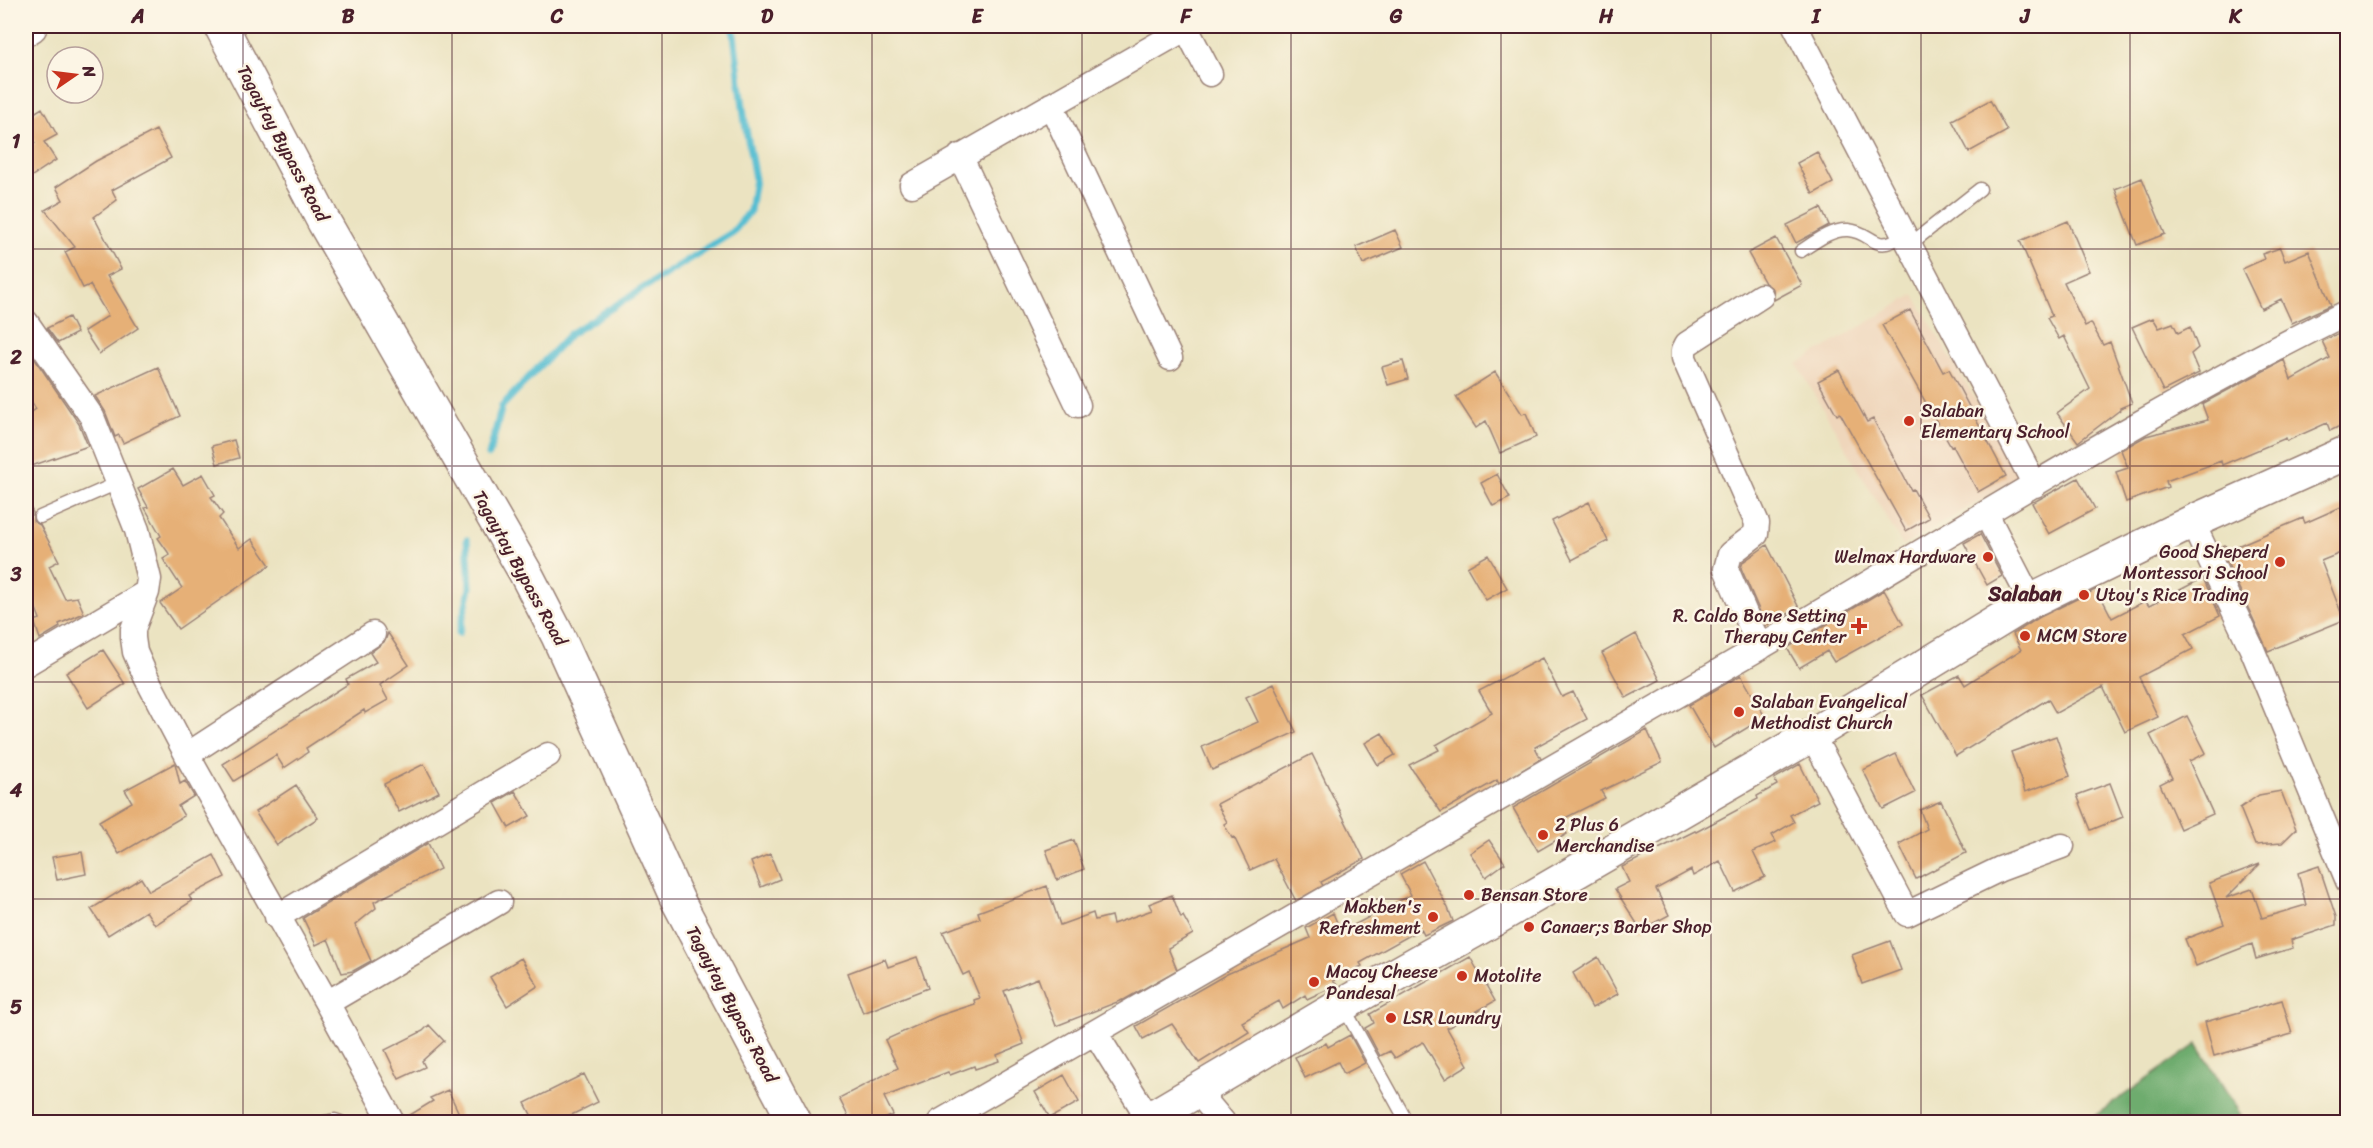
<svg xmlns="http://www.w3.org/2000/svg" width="2373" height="1148" font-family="Sriracha,sans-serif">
<rect width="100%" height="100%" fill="#fcf5e5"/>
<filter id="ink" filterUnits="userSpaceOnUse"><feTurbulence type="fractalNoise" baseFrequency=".0167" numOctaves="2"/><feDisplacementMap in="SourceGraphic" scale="12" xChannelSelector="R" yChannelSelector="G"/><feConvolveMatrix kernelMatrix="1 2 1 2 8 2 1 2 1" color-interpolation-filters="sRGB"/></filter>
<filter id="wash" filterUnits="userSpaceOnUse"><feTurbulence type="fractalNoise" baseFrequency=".008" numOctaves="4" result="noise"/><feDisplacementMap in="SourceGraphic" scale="24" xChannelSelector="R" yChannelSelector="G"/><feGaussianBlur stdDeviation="1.35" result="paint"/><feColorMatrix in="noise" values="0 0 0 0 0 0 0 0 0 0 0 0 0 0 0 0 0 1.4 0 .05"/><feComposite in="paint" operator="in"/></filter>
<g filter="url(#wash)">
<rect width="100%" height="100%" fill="#ebe3c1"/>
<path fill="#efd6bb" d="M 1914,295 L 2021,477 L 1903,546 L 1797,364 Z"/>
<path fill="#6eac6e" stroke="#5c664c" stroke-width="1.5" d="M 2197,1044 L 2245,1122 L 2086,1122 Z"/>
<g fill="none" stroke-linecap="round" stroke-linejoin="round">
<path stroke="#54bdd1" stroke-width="7" d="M 489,455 L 502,406 L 570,334 L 733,232 L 750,211 L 755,179 L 745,123 L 733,26
M 459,633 L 470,588 L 467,540"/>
</g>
<g id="blocks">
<path fill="#e6b077" d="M 1990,100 L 2007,131 L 1969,152 L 1952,120 Z
M 42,108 L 57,135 L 44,142 L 56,160 L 26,180 L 26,149 L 35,143 L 26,126 L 26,118 Z
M 156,130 L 171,158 L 112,190 L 117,200 L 94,217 L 121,269 L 107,276 L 138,328 L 99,354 L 84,331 L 108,316 L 90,285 L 83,288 L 65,252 L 75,247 L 45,210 L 63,200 L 56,187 L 96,161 Z
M 1817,152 L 1833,183 L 1813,194 L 1797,163 Z
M 2142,178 L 2165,234 L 2137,245 L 2115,189 Z
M 1821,208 L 1829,225 L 1796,243 L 1787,225 Z
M 2068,221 L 2089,271 L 2064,282 L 2085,326 L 2091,323 L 2103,345 L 2110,342 L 2132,403 L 2120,408 L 2120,410 L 2078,442 L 2057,413 L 2090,389 L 2064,336 L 2059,339 L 2047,318 L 2052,316 L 2020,241 Z
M 1395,230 L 1403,247 L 1363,264 L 1356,247 Z
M 1776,238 L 1802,285 L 1774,300 L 1773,289 L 1765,283 L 1748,253 Z
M 2280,248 L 2285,261 L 2309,251 L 2331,305 L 2292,323 L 2281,299 L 2261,309 L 2242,269 L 2264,259 L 2262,254 Z
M 1910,310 L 1943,372 L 1949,369 L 2006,476 L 1978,492 L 1953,446 L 1951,447 L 1882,325 Z
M 69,317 L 77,333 L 58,343 L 47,328 Z
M 2153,318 L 2159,328 L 2173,323 L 2178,333 L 2190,327 L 2198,348 L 2191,354 L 2199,373 L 2163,391 L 2132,327 Z
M 2348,329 L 2348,422 L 2330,431 L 2327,423 L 2287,441 L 2286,438 L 2222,465 L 2221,461 L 2166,481 L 2168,487 L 2126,502 L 2116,472 L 2128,468 L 2121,450 L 2146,436 L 2208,420 L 2202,404 L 2284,360 L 2291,380 L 2330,358 L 2322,341 Z
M 26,346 L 79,424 L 88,446 L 26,468 L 26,416 L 36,409 L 26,393 Z
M 1403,361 L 1408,379 L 1388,385 L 1382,367 Z
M 158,367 L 180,416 L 123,443 L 119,435 L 115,437 L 105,411 L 95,396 Z
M 1839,370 L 1867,422 L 1873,419 L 1911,490 L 1913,489 L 1929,518 L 1906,531 L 1840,413 L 1837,415 L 1818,381 Z
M 1495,372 L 1522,414 L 1526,413 L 1536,437 L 1500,453 L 1486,421 L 1476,428 L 1456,397 Z
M 234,440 L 239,458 L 217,464 L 212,446 Z
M 173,469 L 183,485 L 203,474 L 215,495 L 211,497 L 223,514 L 219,518 L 239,548 L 252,539 L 270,565 L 178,629 L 160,603 L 182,588 L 163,559 L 170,555 L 158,538 L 161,536 L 145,508 L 148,507 L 138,489 Z
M 1497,474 L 1510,498 L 1493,506 L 1481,483 Z
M 2078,478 L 2095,509 L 2049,534 L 2032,503 Z
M 26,499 L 33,513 L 33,521 L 40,525 L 59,561 L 49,566 L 65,599 L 77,597 L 84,613 L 59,624 L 60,627 L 40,639 L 34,621 L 40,619 L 26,583 Z
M 1589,502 L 1608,541 L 1572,560 L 1552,521 Z
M 2348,504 L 2348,550 L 2321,561 L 2344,620 L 2268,651 L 2220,547 L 2225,545 L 2228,550 L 2303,518 L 2305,523 Z
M 1980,534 L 2002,576 L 1987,585 L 1964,543 Z
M 1767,545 L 1799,608 L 1766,626 L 1741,568 L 1743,562 Z
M 1488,555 L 1507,588 L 1486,600 L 1467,567 Z
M 2203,578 L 2220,616 L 2185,634 L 2193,649 L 2139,677 L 2158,717 L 2125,732 L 2103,687 L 2056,713 L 2048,699 L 1956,756 L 1922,695 L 1959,675 L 1965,685 L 2021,650 L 2013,634 L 2040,617 L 2097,589 L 2112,618 L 2145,601 L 2149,606 Z
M 1884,590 L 1903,624 L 1834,662 L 1827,651 L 1799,668 L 1787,648 Z
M 388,633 L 409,665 L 380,685 L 388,700 L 365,713 L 364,710 L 306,748 L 308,752 L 284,768 L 276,755 L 234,781 L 223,764 L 348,684 L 346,679 L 376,662 L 370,653 L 385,641 Z
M 1636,634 L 1660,680 L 1626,698 L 1602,653 Z
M 103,650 L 125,684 L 88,708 L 66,673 Z
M 1542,658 L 1562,697 L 1573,692 L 1587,719 L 1535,747 L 1541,759 L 1499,784 L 1497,780 L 1441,812 L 1409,765 L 1439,750 L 1436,745 L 1492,713 L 1479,691 Z
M 1741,675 L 1765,717 L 1714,748 L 1689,705 Z
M 1273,684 L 1296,732 L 1212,770 L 1202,747 L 1258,722 L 1246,697 Z
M 2187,716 L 2206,753 L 2189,761 L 2213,814 L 2180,829 L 2160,784 L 2172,778 L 2150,735 Z
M 1647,730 L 1662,762 L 1601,791 L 1605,798 L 1559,821 L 1567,834 L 1538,851 L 1513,808 Z
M 1382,733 L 1395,755 L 1378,765 L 1365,743 Z
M 2056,736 L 2070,776 L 2025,792 L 2011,752 Z
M 1312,754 L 1364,859 L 1321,882 L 1323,886 L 1296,901 L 1274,859 L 1250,870 L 1234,837 L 1232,838 L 1224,824 L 1227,822 L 1217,804 Z
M 1896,754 L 1915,793 L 1883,809 L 1863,770 Z
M 175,763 L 180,784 L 185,781 L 194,796 L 178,806 L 184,816 L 119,854 L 99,821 L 132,802 L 125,790 Z
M 424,764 L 439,792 L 399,812 L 384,784 Z
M 1800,764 L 1818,801 L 1790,815 L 1794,822 L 1772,835 L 1776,842 L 1753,852 L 1765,877 L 1735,892 L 1720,861 L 1693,876 L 1691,870 L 1656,889 L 1669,915 L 1641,930 L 1615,889 L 1629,882 L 1622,867 L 1695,831 L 1696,832 L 1758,799 L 1757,796 L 1777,785 L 1774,779 Z
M 2110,783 L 2123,817 L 2091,830 L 2077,795 Z
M 296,785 L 318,818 L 277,845 L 255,812 Z
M 515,791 L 530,816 L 509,828 L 495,803 Z
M 2281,791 L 2296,829 L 2282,843 L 2255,845 L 2240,808 L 2259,795 Z
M 1941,801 L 1966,853 L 1916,879 L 1899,844 L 1927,829 L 1920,810 Z
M 1074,840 L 1084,869 L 1057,880 L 1046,850 Z
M 1489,840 L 1505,863 L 1486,877 L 1470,853 Z
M 428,843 L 440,869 L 374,902 L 376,908 L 355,925 L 371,961 L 353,971 L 342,973 L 328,939 L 316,945 L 303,918 Z
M 82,852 L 86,874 L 57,880 L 52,857 Z
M 770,854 L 780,879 L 761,887 L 751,862 Z
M 214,855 L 225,877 L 189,896 L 192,901 L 155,925 L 146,911 L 108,935 L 91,909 L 141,878 L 149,891 Z
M 1423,861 L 1448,908 L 1453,921 L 1424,935 L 1421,929 L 1360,963 L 1362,966 L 1333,981 L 1337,985 L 1307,999 L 1305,995 L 1283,1009 L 1279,1001 L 1242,1022 L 1249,1032 L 1199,1063 L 1172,1024 L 1143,1039 L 1136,1026 L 1227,974 L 1310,938 L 1306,928 L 1333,913 L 1341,932 L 1411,895 L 1400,874 Z
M 2260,864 L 2226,898 L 2252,889 L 2262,918 L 2306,905 L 2298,873 L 2319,866 L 2336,917 L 2336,925 L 2291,940 L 2293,948 L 2256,959 L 2252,944 L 2196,966 L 2185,939 L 2224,924 L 2209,883 Z
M 1047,886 L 1060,925 L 1093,913 L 1095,920 L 1111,916 L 1113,924 L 1152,910 L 1149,904 L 1172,895 L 1181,918 L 1183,916 L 1193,934 L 1168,948 L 1177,970 L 1122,1001 L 1122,1000 L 1056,1026 L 1038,978 L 1004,991 L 1024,1044 L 997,1055 L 999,1061 L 975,1069 L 974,1066 L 950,1075 L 948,1072 L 884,1097 L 893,1115 L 878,1122 L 851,1122 L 839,1098 L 898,1068 L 885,1040 L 938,1016 L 975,1004 L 974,1000 L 980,998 L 969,972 L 963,975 L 943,932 L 980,918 L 978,912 Z
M 1890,941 L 1901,970 L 1862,984 L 1852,955 Z
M 917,957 L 928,988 L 863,1013 L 848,973 L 885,959 L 888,967 Z
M 1470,957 L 1495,1001 L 1447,1028 L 1468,1065 L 1445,1079 L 1423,1042 L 1395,1058 L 1390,1051 L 1380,1056 L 1365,1028 L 1374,1023 L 1370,1014 Z
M 1598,957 L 1618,994 L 1592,1008 L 1573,973 Z
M 521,958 L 538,986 L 507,1006 L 490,977 Z
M 2282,1000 L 2292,1034 L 2214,1056 L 2205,1022 Z
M 429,1025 L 444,1041 L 422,1061 L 425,1067 L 399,1079 L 385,1050 L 423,1031 Z
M 1350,1035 L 1365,1063 L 1344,1074 L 1338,1062 L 1305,1078 L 1295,1057 L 1326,1043 L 1328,1047 Z
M 584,1074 L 598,1102 L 557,1122 L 535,1122 L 525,1103 Z
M 1064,1075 L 1079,1102 L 1050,1118 L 1035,1092 Z
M 448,1090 L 463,1122 L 406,1122 L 405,1118 L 433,1101 L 430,1098 Z"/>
</g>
</g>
<g filter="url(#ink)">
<use href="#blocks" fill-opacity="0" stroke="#9a8176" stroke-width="1.5"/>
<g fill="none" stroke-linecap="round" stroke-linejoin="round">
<defs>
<path id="lane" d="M 1909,245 L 1980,189
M 1801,251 C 1815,242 1831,229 1848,230 C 1874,232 1874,256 1903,235
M 40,517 L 120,482
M 1343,1006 L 1407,1122
M 325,1122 L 335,1120 L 341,1122"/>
<path id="street" d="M 1185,26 L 1210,74
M 1795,26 L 2035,485
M 26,34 L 34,29 L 35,26
M 1051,105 L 1170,358
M 960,156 L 1078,405
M 912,185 L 1190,26
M 26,322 L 92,417 L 137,530 L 149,579 L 147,592 L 133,629 L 133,638 L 135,652 L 146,677 L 187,755 L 327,1003 L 392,1122
M 1986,514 L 2031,601
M 2192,522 L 2252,649 L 2348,881
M 1760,648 L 1726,569 L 1730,554 L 1756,534 L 1757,523 L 1684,358 L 1684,350 L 1687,344 L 1761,296
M 26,664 L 147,592
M 1812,735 L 1907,914 L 2000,869 L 2062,846
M 187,755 L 373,634
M 277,917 L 548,755
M 327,1003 L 499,902
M 1096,1034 L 1149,1119
M 1197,1091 L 1223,1122
M 940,1122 C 1214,966 1487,808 1759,648 C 1954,534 2145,412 2348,312"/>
<path id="secondary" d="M 1144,1122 L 1342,1005 L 1479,928 L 1812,735 L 2031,601 L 2192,522 L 2348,452"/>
<path id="primary" d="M 221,26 L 324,222 L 525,572 L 558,636 L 678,901 L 795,1122"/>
</defs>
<use href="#lane" stroke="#9a8176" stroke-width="15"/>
<use href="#street" stroke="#9a8176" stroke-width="27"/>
<use href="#secondary" stroke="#9a8176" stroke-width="36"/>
<use href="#primary" stroke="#9a8176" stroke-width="36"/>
<use href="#lane" stroke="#fff" stroke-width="12"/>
<use href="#street" stroke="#fff" stroke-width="24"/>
<use href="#secondary" stroke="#fff" stroke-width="33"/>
<use href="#primary" stroke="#fff" stroke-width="33"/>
</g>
</g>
<path fill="none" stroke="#4a1f2b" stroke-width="1.5" stroke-opacity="0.55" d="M 243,26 L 243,1122M 452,26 L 452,1122M 662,26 L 662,1122M 872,26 L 872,1122M 1082,26 L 1082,1122M 1291,26 L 1291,1122M 1501,26 L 1501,1122M 1711,26 L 1711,1122M 1921,26 L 1921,1122M 2130,26 L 2130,1122M 26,249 L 2348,249M 26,466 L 2348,466M 26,682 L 2348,682M 26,899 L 2348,899"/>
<g fill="#c8321e" stroke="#fcf5e5" stroke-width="2">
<circle cx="1909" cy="421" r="6"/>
<circle cx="1988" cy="557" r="6"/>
<circle cx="2280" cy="562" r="6"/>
<circle cx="2084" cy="595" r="6"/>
<path d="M1856 617h6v6h6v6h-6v6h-6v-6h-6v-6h6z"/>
<circle cx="2025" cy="636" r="6"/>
<circle cx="1739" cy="712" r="6"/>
<circle cx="1543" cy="835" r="6"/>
<circle cx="1469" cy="895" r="6"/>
<circle cx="1433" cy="917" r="6"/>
<circle cx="1529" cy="927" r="6"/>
<circle cx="1462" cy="976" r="6"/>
<circle cx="1314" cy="982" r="6"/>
<circle cx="1391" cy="1018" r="6"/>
</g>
<g text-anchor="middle" stroke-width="5" stroke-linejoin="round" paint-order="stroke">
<g font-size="18" fill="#4a1f2b" stroke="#fcf5e5">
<text transform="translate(283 143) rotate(62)" y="6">Tagaytay Bypass Road</text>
<text transform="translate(520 568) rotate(61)" y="6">Tagaytay Bypass Road</text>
<text transform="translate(732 1004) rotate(62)" y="6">Tagaytay Bypass Road</text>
</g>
<g font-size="18" fill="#4a1f2b" stroke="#fcf5e5" text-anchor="start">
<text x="1921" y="417">Salaban<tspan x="1921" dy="21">Elementary School</tspan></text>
<text x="2268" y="558" text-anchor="end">Good Sheperd<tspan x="2268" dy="21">Montessori School</tspan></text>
<text x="1976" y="563" text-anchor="end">Welmax Hardware</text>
<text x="2096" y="601">Utoy's Rice Trading</text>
<text x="1846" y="622" text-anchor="end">R. Caldo Bone Setting<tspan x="1846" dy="21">Therapy Center</tspan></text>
<text x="2037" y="642">MCM Store</text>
<text x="1751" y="708">Salaban Evangelical<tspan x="1751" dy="21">Methodist Church</tspan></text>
<text x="1555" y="831">2 Plus 6<tspan x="1555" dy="21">Merchandise</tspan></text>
<text x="1481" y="901">Bensan Store</text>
<text x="1421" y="913" text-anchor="end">Makben's<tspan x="1421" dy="21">Refreshment</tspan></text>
<text x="1541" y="933">Canaer;s Barber Shop</text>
<text x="1326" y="978">Macoy Cheese<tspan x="1326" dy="21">Pandesal</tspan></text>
<text x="1474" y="982">Motolite</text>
<text x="1403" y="1024">LSR Laundry</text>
</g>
<g font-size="21" font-weight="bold" fill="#4a1f2b" stroke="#fcf5e5">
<text x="2025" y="601">Salaban</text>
</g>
</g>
<rect width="2373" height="1148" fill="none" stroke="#fcf5e5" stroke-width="66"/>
<g transform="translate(75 75) rotate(76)"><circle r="28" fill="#fcf5e5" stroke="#b59f9b" stroke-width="1.5"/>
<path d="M0-4.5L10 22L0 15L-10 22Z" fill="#c8321e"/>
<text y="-9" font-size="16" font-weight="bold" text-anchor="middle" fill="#4a1f2b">N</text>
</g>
<rect x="33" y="33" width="2307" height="1082" fill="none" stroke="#4a1f2b" stroke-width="2"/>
<g font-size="20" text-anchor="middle" font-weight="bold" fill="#4a1f2b">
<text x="138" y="23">A</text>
<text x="348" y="23">B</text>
<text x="557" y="23">C</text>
<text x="767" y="23">D</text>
<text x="977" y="23">E</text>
<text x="1186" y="23">F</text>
<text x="1396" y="23">G</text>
<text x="1606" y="23">H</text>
<text x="1816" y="23">I</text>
<text x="2025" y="23">J</text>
<text x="2235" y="23">K</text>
<text x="16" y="148">1</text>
<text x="16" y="364">2</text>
<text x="16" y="581">3</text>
<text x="16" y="797">4</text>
<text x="16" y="1014">5</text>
</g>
</svg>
